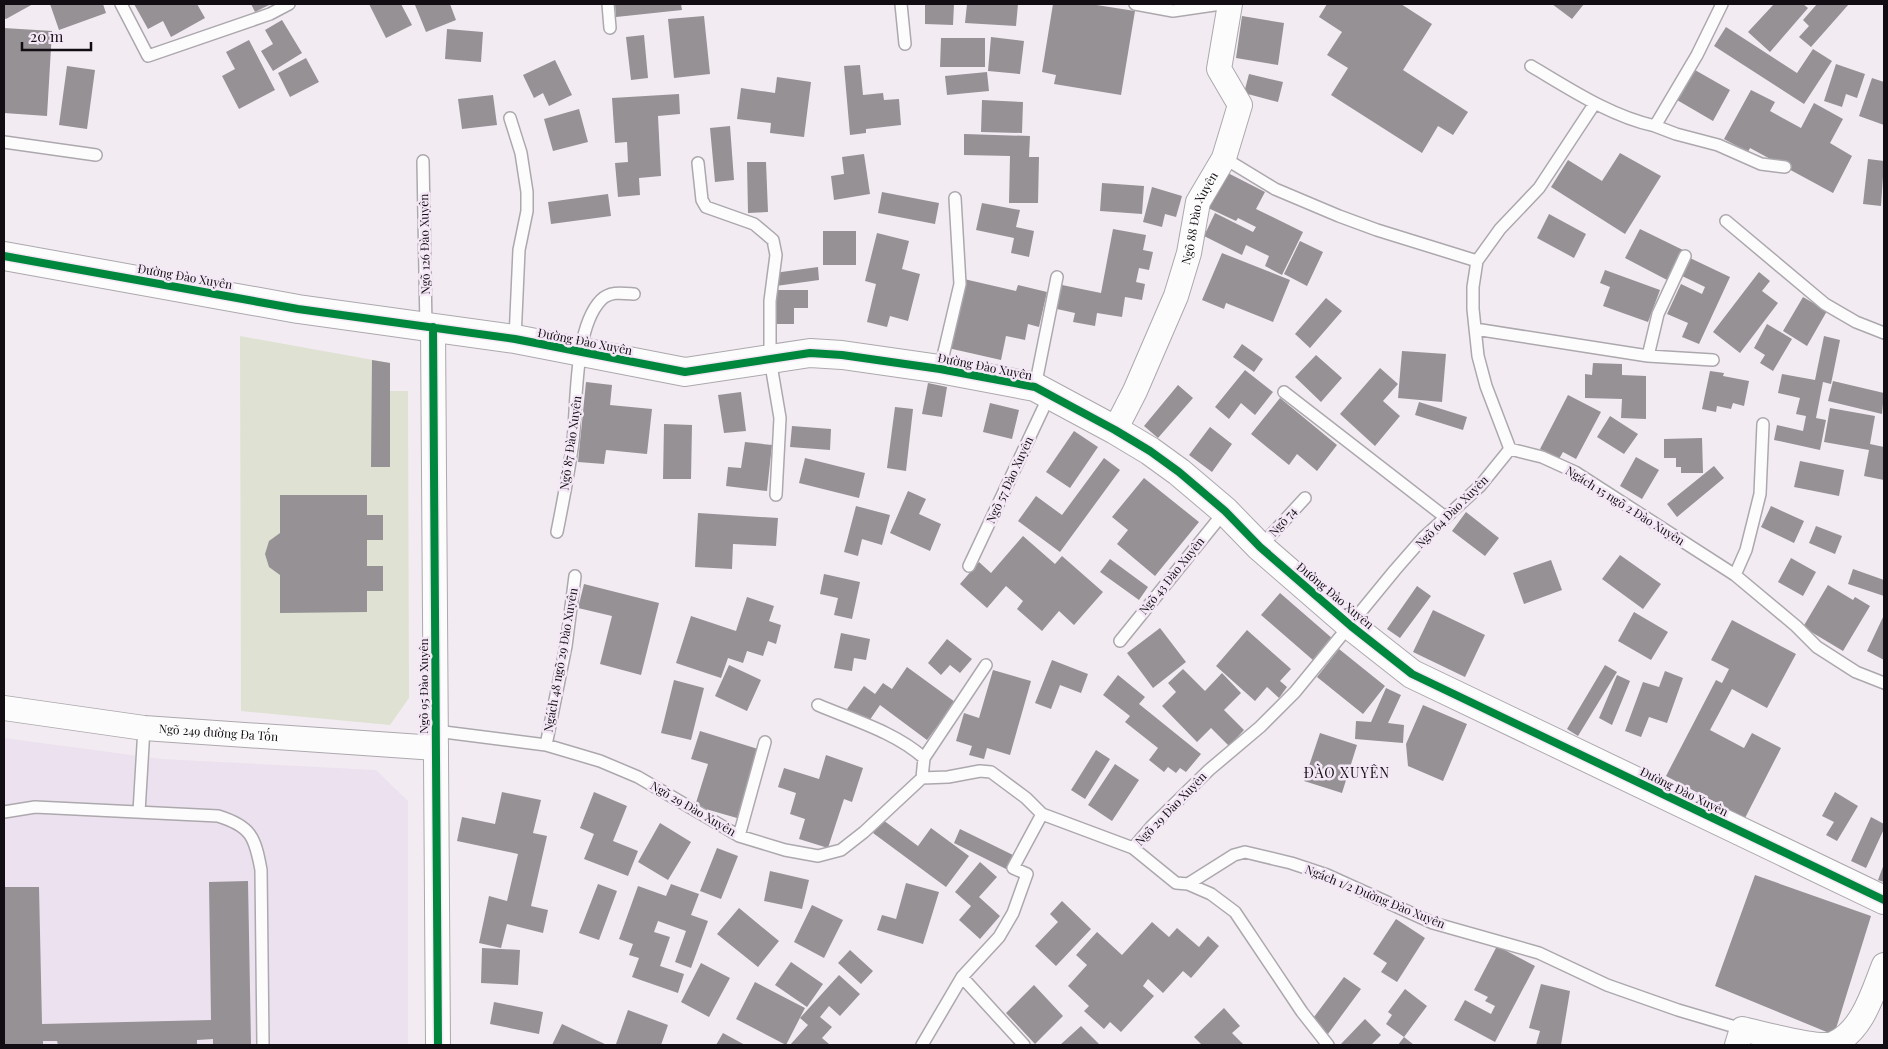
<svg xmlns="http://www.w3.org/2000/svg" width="1888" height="1049" font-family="'Playfair Display',serif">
<rect width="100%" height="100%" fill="#f2ecf2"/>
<path fill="#ece1ee" d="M 4,738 L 162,759 L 376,770 L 408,801 L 408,1045 L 4,1045 Z"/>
<path fill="#dfe1d3" d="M 240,336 L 390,363 L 390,391 L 408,391 L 409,698 L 390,725 L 241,711 Z"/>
<path fill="#959195" d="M 4,4 L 33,4 L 6,19 L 4,18 Z
M 50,4 L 103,4 L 106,13 L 59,30 Z
M 134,4 L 197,4 L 205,18 L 171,37 L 163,21 L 148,29 Z
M 251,4 L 271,4 L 255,12 Z
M 369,4 L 401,4 L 412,25 L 386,38 Z
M 418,4 L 450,4 L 456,20 L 426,32 L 415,5 Z
M 615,4 L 681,4 L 682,10 L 616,17 Z
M 925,4 L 954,4 L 953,25 L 925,24 Z
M 967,4 L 1018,4 L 1016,26 L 965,23 Z
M 1053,4 L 1090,4 L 1135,11 L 1121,95 L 1054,84 L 1056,75 L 1042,72 Z
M 1327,4 L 1401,4 L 1432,24 L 1403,70 L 1468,112 L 1453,135 L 1438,126 L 1422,153 L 1331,95 L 1348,68 L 1327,55 L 1342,32 L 1319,17 Z
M 1552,4 L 1584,4 L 1572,19 Z
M 1774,4 L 1803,4 L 1808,8 L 1770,52 L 1748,32 Z
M 1817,4 L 1849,4 L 1811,47 L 1799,37 L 1809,26 L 1803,20 Z
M 704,16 L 710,74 L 674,78 L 668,19 Z
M 1242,16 L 1284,23 L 1278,65 L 1236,58 Z
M 282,20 L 302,53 L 273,71 L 261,51 L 273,44 L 265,30 Z
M 1726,27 L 1797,73 L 1813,49 L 1832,61 L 1804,104 L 1714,46 Z
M 4,28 L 52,31 L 47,116 L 4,113 Z
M 447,29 L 483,32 L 481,62 L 445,59 Z
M 644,35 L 648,78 L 631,80 L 626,37 Z
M 991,37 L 1024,41 L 1020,74 L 988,71 Z
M 941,38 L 985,38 L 985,67 L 940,67 Z
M 249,40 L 275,90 L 239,109 L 222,76 L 235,69 L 226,52 Z
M 306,58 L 319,82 L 290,97 L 278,73 Z
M 555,60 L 572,95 L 549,106 L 543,93 L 534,98 L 523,75 Z
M 1836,64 L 1865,74 L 1857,98 L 1846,94 L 1842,107 L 1824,101 Z
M 860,65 L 863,95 L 883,93 L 884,100 L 899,99 L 901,125 L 866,129 L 866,133 L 850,135 L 844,66 Z
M 67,66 L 95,70 L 87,129 L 59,125 Z
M 1695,70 L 1730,90 L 1713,121 L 1677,100 Z
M 987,72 L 989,91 L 947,95 L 945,76 Z
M 1249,74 L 1283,82 L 1278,102 L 1244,93 Z
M 777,77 L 811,82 L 804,137 L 770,133 L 771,123 L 737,119 L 741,88 L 775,93 Z
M 1872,78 L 1884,82 L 1884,125 L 1859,116 Z
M 1751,90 L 1775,102 L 1770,111 L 1801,128 L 1814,103 L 1843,119 L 1830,143 L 1852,156 L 1833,193 L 1750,148 L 1748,152 L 1724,139 Z
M 679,94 L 680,114 L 658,116 L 661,176 L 639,178 L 640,195 L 618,197 L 615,163 L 628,162 L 627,142 L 615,143 L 612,98 Z
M 493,95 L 497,125 L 462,129 L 458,99 Z
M 982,100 L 1023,102 L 1022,133 L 981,132 Z
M 579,109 L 588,142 L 553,151 L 544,119 Z
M 730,126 L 734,180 L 715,182 L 710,128 Z
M 964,134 L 1030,136 L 1029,157 L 1039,157 L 1038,203 L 1009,203 L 1010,156 L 964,155 Z
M 1620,153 L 1661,176 L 1625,234 L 1551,187 L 1568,160 L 1602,181 Z
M 864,154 L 870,194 L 834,200 L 831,176 L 844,174 L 842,157 Z
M 1868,159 L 1884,161 L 1881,206 L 1863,204 Z
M 747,162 L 766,162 L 768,212 L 748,213 Z
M 1224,171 L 1265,192 L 1256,209 L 1303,232 L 1282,275 L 1265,266 L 1269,256 L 1246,245 L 1242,255 L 1204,236 L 1215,213 L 1253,232 L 1256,227 L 1238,218 L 1236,221 L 1206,207 Z
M 1102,183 L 1144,186 L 1142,214 L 1100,211 Z
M 1152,187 L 1182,196 L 1176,217 L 1165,214 L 1162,227 L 1143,222 Z
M 882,192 L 939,203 L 935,224 L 878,213 Z
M 608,194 L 611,216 L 551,224 L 548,202 Z
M 982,203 L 1020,210 L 1016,227 L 1034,231 L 1029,257 L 1011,253 L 1014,238 L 976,230 Z
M 1549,214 L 1586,234 L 1574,258 L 1537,238 Z
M 1113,229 L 1146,235 L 1143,250 L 1153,252 L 1149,270 L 1139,268 L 1136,282 L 1145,284 L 1142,300 L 1125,297 L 1122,317 L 1097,313 L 1095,326 L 1073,322 L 1075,313 L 1057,309 L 1062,285 L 1101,293 Z
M 1640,229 L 1685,251 L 1669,281 L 1625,258 Z
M 823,231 L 856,231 L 856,265 L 823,265 Z
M 877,233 L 909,241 L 902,269 L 920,274 L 908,321 L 890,316 L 887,327 L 867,322 L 876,284 L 865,281 Z
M 1300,241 L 1323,252 L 1307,286 L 1284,274 Z
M 1222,253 L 1290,280 L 1273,322 L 1226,303 L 1224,309 L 1202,300 Z
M 1690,258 L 1730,277 L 1699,344 L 1682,337 L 1688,323 L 1667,314 L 1681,284 L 1702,294 L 1705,287 L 1682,276 Z
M 818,267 L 819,280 L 776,286 L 774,273 Z
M 1605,270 L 1660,290 L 1648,322 L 1603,306 L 1610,287 L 1600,283 Z
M 1759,272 L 1770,281 L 1762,291 L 1778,303 L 1740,353 L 1713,332 Z
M 964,279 L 1016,291 L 1018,285 L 1047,292 L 1039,327 L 1028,324 L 1025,340 L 1006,336 L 1001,360 L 948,348 Z
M 771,290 L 808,290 L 808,308 L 794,308 L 794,324 L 771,324 Z
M 1803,297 L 1827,311 L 1807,346 L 1783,331 Z
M 1326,298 L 1342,311 L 1310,348 L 1295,334 Z
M 1767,324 L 1792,339 L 1773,371 L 1760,363 L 1765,355 L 1754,348 Z
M 1824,336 L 1840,340 L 1831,384 L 1823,382 L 1816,418 L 1826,420 L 1820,450 L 1774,440 L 1777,425 L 1803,431 L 1806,416 L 1796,414 L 1800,398 L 1778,393 L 1782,374 L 1815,380 Z
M 1242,344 L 1263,359 L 1254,372 L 1233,357 Z
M 1402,351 L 1446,354 L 1442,402 L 1398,398 Z
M 1316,355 L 1342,378 L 1321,402 L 1295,377 Z
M 372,360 L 390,363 L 390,467 L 371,467 Z
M 1593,363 L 1622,364 L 1622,375 L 1646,376 L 1646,419 L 1621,418 L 1622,399 L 1585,398 L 1585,374 L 1592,375 Z
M 1380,368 L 1398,384 L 1383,401 L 1400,416 L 1375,446 L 1340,414 Z
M 1245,370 L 1273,392 L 1255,415 L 1241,403 L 1229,419 L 1215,407 Z
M 1710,371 L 1724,373 L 1723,376 L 1749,381 L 1744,406 L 1733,403 L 1731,409 L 1717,406 L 1716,412 L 1702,409 Z
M 1833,381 L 1884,393 L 1882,414 L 1828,401 Z
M 586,382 L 612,385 L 610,405 L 652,409 L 647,454 L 606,450 L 604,464 L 578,462 Z
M 928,383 L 947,387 L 942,417 L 922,414 Z
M 1178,385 L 1193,398 L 1158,438 L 1144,426 Z
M 741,392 L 746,431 L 724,433 L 718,395 Z
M 1568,395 L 1601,412 L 1576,459 L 1563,452 L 1559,459 L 1540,449 Z
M 1280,398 L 1337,445 L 1317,471 L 1297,454 L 1289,465 L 1251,434 Z
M 1419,402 L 1467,417 L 1463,430 L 1415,415 Z
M 990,403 L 1019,410 L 1012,439 L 983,432 Z
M 895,407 L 913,409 L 906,471 L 887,468 Z
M 1830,408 L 1875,416 L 1870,444 L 1884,447 L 1884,480 L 1864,476 L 1869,450 L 1824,442 Z
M 1610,416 L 1638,434 L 1624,454 L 1597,437 Z
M 664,424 L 692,425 L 691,479 L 663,479 Z
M 792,426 L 831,429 L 830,450 L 790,447 Z
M 1210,427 L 1232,444 L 1212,472 L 1189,455 Z
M 1074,431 L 1098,447 L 1070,488 L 1046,472 Z
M 1702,438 L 1703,473 L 1681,473 L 1681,467 L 1676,467 L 1676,458 L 1664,458 L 1664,439 Z
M 745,442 L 772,445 L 767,491 L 726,486 L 728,467 L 741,468 Z
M 1636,457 L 1659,470 L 1642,499 L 1620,486 Z
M 805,458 L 865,473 L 859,498 L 799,483 Z
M 1104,458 L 1120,470 L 1060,552 L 1018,521 L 1036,496 L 1062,515 Z
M 1800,461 L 1844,470 L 1839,496 L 1794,487 Z
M 1714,466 L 1724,478 L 1677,517 L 1667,504 Z
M 1144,478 L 1199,522 L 1155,576 L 1117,544 L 1128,530 L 1112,517 Z
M 908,491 L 926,499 L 919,514 L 941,524 L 930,551 L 890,533 Z
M 280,495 L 367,495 L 367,515 L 383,515 L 383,540 L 367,540 L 367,566 L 383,566 L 383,591 L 367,591 L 367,612 L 280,613 L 280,575 L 269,567 L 265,554 L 269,541 L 280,533 Z
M 856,506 L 890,515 L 882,545 L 862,539 L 858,556 L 844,552 Z
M 1771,506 L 1804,521 L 1794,543 L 1761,527 Z
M 1466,512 L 1499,538 L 1485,556 L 1452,531 Z
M 698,513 L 778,518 L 776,546 L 733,544 L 732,569 L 695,567 Z
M 1816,526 L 1842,536 L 1835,554 L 1809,543 Z
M 1023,536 L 1055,564 L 1062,556 L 1103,592 L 1074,625 L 1059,611 L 1042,631 L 1017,609 L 1023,601 L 1006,586 L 987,608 L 960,584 L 979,562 L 991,573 Z
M 1620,555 L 1661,584 L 1643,609 L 1602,579 Z
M 1791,558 L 1816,572 L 1803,596 L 1778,582 Z
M 1110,559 L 1148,587 L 1139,600 L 1100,572 Z
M 1551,560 L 1562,590 L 1524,604 L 1513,573 Z
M 1853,569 L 1884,580 L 1884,596 L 1848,584 Z
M 824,574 L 860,582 L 852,619 L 834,615 L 838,598 L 820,594 Z
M 584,584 L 659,603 L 641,675 L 600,664 L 612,616 L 578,608 Z
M 1828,585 L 1853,600 L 1855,597 L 1870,606 L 1843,651 L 1803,627 Z
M 1417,586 L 1431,596 L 1400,638 L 1387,629 Z
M 1280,593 L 1333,639 L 1314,661 L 1261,615 Z
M 747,597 L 774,606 L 769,621 L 781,625 L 776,644 L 768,641 L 763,656 L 747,651 L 743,663 L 728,658 L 721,678 L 676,663 L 691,616 L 736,631 Z
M 1433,610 L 1485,635 L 1465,677 L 1413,652 Z
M 1634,612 L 1668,632 L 1651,660 L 1618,641 Z
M 1884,615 L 1884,660 L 1867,651 Z
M 1732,620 L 1796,654 L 1767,708 L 1732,689 L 1710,730 L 1744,748 L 1752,733 L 1781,748 L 1745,818 L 1666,776 L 1716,680 L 1722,683 L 1729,669 L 1711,660 Z
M 1160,628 L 1186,662 L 1153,688 L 1127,653 Z
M 1247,630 L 1291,669 L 1280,681 L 1287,687 L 1279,698 L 1267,687 L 1255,701 L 1216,666 Z
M 841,633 L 870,639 L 866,660 L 854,658 L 852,671 L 834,668 Z
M 947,639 L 972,659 L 960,673 L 950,665 L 941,675 L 928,663 Z
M 1339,649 L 1385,686 L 1363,714 L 1317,677 Z
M 1052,660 L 1088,674 L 1081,693 L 1060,685 L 1051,709 L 1035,703 Z
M 729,665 L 761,680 L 747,711 L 715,696 Z
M 1605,665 L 1617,672 L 1578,736 L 1567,729 Z
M 907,667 L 955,702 L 927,740 L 880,705 L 867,724 L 847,709 L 864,686 L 875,694 L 883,683 L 892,689 Z
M 1183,669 L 1205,691 L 1222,673 L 1241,693 L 1224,710 L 1244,730 L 1229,746 L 1211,728 L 1197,742 L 1162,706 L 1176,692 L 1168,683 Z
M 993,670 L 1031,681 L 1010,755 L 987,748 L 984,759 L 969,755 L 972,746 L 956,741 L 964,713 L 979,718 Z
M 1665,671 L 1683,678 L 1667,723 L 1649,717 L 1641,737 L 1625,731 L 1643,682 L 1659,687 Z
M 1118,675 L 1145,697 L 1139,704 L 1201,754 L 1186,772 L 1180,768 L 1176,773 L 1168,767 L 1164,772 L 1149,760 L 1158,748 L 1125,722 L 1130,716 L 1103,695 Z
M 1617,675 L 1630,681 L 1612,725 L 1599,718 Z
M 674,680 L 704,688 L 691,740 L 661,733 Z
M 1386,688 L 1401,695 L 1388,723 L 1404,725 L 1403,743 L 1355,739 L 1356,721 L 1371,722 Z
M 1423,705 L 1467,724 L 1443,781 L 1408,766 L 1406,744 Z
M 700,731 L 758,749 L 737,818 L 695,806 L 708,764 L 691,759 Z
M 1320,733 L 1357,745 L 1342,793 L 1304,781 Z
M 1096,750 L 1110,759 L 1085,799 L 1071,790 Z
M 826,755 L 863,768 L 852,802 L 844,799 L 828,848 L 799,839 L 805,819 L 790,814 L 796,793 L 778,787 L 784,768 L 819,779 Z
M 1115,764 L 1139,780 L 1112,821 L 1088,805 Z
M 502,792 L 541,800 L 533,833 L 547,836 L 531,906 L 548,910 L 543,933 L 507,924 L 501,948 L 479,943 L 489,896 L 507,901 L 518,854 L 457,841 L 462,817 L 495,824 Z
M 594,792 L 627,806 L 613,841 L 638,851 L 628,876 L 584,859 L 594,834 L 580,828 Z
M 1835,792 L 1858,806 L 1837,841 L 1826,835 L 1834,822 L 1822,816 Z
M 1871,817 L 1884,824 L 1884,829 L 1866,868 L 1851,861 Z
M 883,820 L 918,846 L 931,828 L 969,856 L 946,887 L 873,833 Z
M 660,823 L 691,842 L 668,880 L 638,862 Z
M 960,829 L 1013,855 L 1006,869 L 954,843 Z
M 717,848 L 738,856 L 721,899 L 700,891 Z
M 980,862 L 997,877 L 979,897 L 1000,916 L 980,939 L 959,920 L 971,906 L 955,892 Z
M 1884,864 L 1884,882 L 1878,880 Z
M 770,871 L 809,880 L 802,909 L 764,901 Z
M 1755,875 L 1871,916 L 1834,1035 L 1715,986 Z
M 248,881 L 251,1045 L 213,1045 L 213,1039 L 197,1040 L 197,1045 L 58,1045 L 57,1041 L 43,1041 L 43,1045 L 5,1045 L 4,887 L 39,887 L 42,1024 L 211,1020 L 209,882 Z
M 906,883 L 939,892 L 923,944 L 877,930 L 882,915 L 896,919 Z
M 598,884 L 617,891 L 599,940 L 579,933 Z
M 671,884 L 699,894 L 691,915 L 708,921 L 691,968 L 675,962 L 686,931 L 658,921 L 654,932 L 670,937 L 660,966 L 684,974 L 678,993 L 632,977 L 639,958 L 629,955 L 633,944 L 619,939 L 638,886 L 666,896 Z
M 1062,901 L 1091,929 L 1056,966 L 1035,946 L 1058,922 L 1050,914 Z
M 812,905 L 843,920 L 824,958 L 794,942 Z
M 739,908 L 779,941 L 758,967 L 717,934 Z
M 1396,919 L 1425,938 L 1397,982 L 1381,972 L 1387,963 L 1373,954 Z
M 1152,922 L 1169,937 L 1177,928 L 1199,947 L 1208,936 L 1219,946 L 1191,978 L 1183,971 L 1163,993 L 1148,979 L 1143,986 L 1154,996 L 1121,1032 L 1110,1022 L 1104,1029 L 1084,1011 L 1089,1006 L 1068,986 L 1087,965 L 1076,955 L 1097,932 L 1122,955 Z
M 1497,946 L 1535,966 L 1495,1042 L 1454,1020 L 1465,1000 L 1491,1014 L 1495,1006 L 1485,1001 L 1488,997 L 1474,990 Z
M 482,948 L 520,950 L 518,985 L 481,983 Z
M 850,950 L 873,971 L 861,984 L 838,963 Z
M 791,962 L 823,984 L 807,1007 L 775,985 Z
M 701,963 L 730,978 L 709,1017 L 681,1002 Z
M 839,975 L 860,994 L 840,1016 L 829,1006 L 820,1017 L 832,1027 L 822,1038 L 829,1044 L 790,1045 L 808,1025 L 800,1018 Z
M 1344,977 L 1361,989 L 1328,1034 L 1311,1021 Z
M 755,982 L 805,1008 L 786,1045 L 736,1019 Z
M 1541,984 L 1570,991 L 1561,1045 L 1536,1045 L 1540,1031 L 1529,1028 Z
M 1034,985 L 1063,1016 L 1035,1044 L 1006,1013 Z
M 1405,989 L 1427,1006 L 1404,1037 L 1386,1024 L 1392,1015 L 1388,1012 Z
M 494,1002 L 543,1012 L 539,1034 L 490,1024 Z
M 1224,1008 L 1240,1026 L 1232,1033 L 1244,1045 L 1202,1045 L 1194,1037 Z
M 628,1010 L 668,1025 L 661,1045 L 616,1044 Z
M 1365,1019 L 1381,1035 L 1371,1045 L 1340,1045 Z
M 562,1024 L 607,1045 L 552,1045 Z
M 1081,1026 L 1100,1045 L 1060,1045 Z
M 723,1033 L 745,1045 L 716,1045 Z
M 1404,1037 L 1414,1045 L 1398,1045 Z"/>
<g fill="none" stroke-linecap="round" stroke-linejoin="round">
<defs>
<path id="service" d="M 121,4 L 148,56 L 270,14 L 289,4
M 608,4 L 610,28
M 901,4 L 905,44
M 1135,4 L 1173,11 L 1221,4
M 1722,4 L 1697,55 L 1655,126 L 1676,134 L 1718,145 L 1761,164 L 1785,167
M 1531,66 C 1570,89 1610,116 1655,126
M 510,118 L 521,153 L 527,192 L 527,211 L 519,250 L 515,339
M 4,142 L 96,155
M 1224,158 L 1275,189 L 1339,216 L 1377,230 L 1477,261
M 423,161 L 426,327
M 698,163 L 702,200 L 706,207 L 754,224 L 773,240 L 776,255 L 770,301 L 770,359 L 780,418 L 776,495
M 1726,221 L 1825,304 L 1856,322 L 1884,333
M 1475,329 L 1648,356 L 1713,360
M 1648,356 L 1658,314 L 1685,256
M 940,369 L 960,284 L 955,198
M 1035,387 L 1057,277
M 1284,392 L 1445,517
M 1510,449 L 1542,457 L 1575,472 L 1735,575 L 1796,626 L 1817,647 L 1856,672 L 1884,683
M 557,532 C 563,502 569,472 573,441 C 577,403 574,328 601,300 C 610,291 622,293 634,294
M 1260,547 L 1305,498
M 969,566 L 1050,394
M 1735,575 L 1746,550 L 1760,494 L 1763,424
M 1120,641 L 1225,511
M 818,705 C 853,720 895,732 924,758
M 436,731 L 546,745 L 600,761 L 638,777 L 739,836 L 785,850 L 818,856 L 841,850 L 864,832 L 922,778 L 948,777 L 980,771 L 991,772 L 1026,798 L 1042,814 L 1133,848 L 1176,883 L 1188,884 L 1234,855 L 1245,852 L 1291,863 L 1327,875 L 1433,923 L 1539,953 L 1607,985 L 1678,1010 L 1742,1029
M 546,745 L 566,646 L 575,576
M 922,778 L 924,758 L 986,665
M 4,812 L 35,807 L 218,816 C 251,826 255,837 261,870 L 263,1045
M 139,812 L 144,728
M 739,836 L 765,742
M 1133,848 L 1151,827 L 1209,770 L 1260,727 L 1295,692 L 1395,570 L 1423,538 L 1480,486 L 1510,449 L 1486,386 L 1478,356 L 1473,309 L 1473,287 L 1477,261 L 1500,229 L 1539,188 L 1595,103
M 1188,884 L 1211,894 L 1235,912 L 1302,1012 L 1328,1045
M 962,977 L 1024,1045
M 922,1045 L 962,977 L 999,937 L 1013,913 L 1027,874 L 1013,868 L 1042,814"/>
<g id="minor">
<path d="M 433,327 L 438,1045"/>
<path id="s1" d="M 1115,430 L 1135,391 L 1176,296 L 1189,253 L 1198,202 L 1224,158 L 1240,105 L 1219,69 L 1230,4"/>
<path id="s2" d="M 4,708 L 144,728 L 436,748"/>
<path d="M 1737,1045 L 1742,1029 C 1761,1033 1817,1049 1833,1044 C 1863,1031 1873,992 1884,965"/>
</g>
<path id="tertiary" d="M 4,256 L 298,309 L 515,339 L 685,372 L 810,353 L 842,355 L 940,369 L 1035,387 L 1115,430 L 1150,451 L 1179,472 L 1225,511 L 1260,547 L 1351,626 L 1412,674 L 1884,900"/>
</defs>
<use href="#service" stroke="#aca8ad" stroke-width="14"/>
<use href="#minor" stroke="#aca8ad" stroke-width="26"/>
<use href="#tertiary" stroke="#aca8ad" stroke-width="30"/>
<use href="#service" stroke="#fdfcfd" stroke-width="11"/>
<use href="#minor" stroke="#fdfcfd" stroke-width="24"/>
<use href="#tertiary" stroke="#fdfcfd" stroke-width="28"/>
<defs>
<path id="cycleway" d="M 4,256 L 298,309 L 515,339 L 685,372 L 810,353 L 842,355 L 940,369 L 1035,387 L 1115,430 L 1150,451 L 1179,472 L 1225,511 L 1260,547 L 1351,626 L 1412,674 L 1884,900
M 433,327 L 438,1045"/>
</defs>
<use href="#cycleway" stroke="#f4e8f6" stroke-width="11"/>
<use href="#cycleway" stroke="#00873e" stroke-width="8"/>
</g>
<g text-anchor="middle" stroke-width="5" stroke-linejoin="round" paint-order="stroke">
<g font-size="12" fill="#110d12" stroke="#f4e8f6">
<text dy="4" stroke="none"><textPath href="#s1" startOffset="229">Ngõ 88 Đào Xuyên</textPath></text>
<text transform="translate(425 244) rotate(-91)" y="4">Ngõ 126 Đào Xuyên</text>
<text transform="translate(185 277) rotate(10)" y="4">Đường Đào Xuyên</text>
<text transform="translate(585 342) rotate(11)" y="4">Đường Đào Xuyên</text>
<text transform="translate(985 367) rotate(11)" y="4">Đường Đào Xuyên</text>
<text transform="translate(571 443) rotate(-82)" y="4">Ngõ 87 Đào Xuyên</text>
<text transform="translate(1010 480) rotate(-65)" y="4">Ngõ 57 Đào Xuyên</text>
<text transform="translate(1625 506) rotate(32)" y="4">Ngách 15 ngõ 2 Đào Xuyên</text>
<text transform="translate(1452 512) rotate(-45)" y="4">Ngõ 64 Đào Xuyên</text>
<text transform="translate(1283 522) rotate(-48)" y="4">Ngõ 74</text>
<text transform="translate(1172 576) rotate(-51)" y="4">Ngõ 43 Đào Xuyên</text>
<text transform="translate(1335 596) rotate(40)" y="4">Đường Đào Xuyên</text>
<text transform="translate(561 660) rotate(-80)" y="4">Ngách 48 ngõ 29 Đào Xuyên</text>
<text transform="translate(424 686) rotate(-90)" y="4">Ngõ 95 Đào Xuyên</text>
<text dy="4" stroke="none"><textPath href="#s2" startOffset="216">Ngõ 249 đường Đa Tốn</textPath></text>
<text transform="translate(1684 792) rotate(26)" y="4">Đường Đào Xuyên</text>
<text transform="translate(693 809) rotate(30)" y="4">Ngõ 29 Đào Xuyên</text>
<text transform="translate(1171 809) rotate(-46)" y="4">Ngõ 29 Đào Xuyên</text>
<text transform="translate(1375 897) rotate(22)" y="4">Ngách 1/2 Đường Đào Xuyên</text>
</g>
<g font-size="14" letter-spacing="1" fill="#110d12" stroke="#f4e8f6">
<text x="1347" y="778">ĐÀO XUYÊN</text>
</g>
</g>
<rect width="1888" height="1049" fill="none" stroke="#110d12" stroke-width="10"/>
<path d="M22 42v8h69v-8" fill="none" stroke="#110d12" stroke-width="2.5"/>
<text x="30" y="42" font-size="15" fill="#110d12" stroke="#f4e8f6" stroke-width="4" paint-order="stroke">20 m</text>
</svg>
